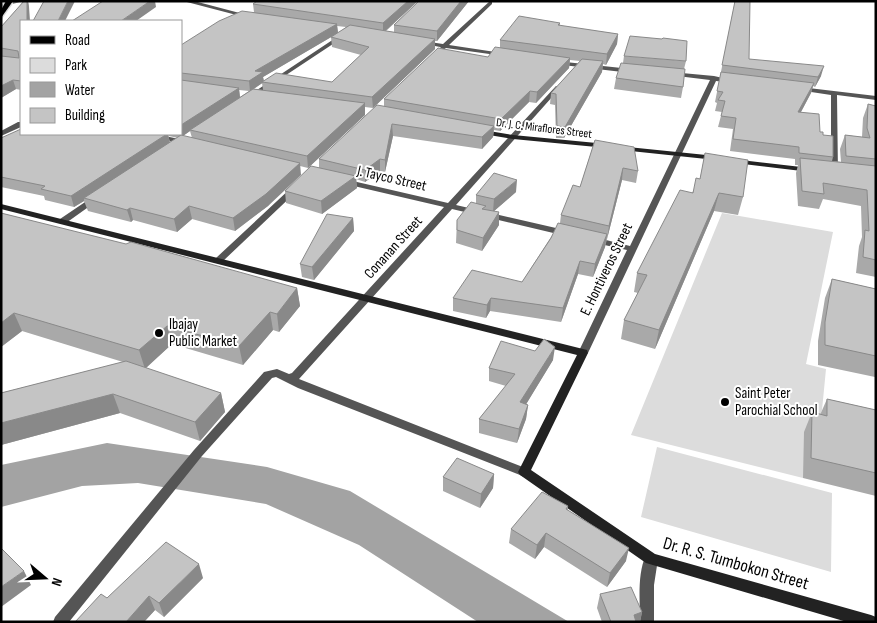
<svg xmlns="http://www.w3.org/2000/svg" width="877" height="623" font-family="'Sofia Sans Condensed',sans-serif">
<rect width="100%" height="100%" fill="#fff"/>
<path fill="#dcdcdc" d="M 722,213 L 833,232 L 806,364 L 826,369 L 822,410 L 803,478 L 631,435 Z
M 657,447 L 832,493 L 831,572 L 641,517 Z"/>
<path fill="#a3a3a3" d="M 107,443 L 267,467 L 350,491 L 569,622 L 478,622 L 359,545 L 266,504 L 138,483 L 82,486 L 1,507 L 1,465 Z"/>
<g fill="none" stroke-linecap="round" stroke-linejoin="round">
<defs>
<path id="primary" d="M 6,1 L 13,1 L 1,18 L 1,10 Z"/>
</defs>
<use href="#primary" stroke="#dbdbdb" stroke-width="3"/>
<path fill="#555" fill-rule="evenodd" d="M 183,1 L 194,1 L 251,16 L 248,18 Z
M 490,1 L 492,2 L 492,4 L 449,45 L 502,53 L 504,54 L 504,56 L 446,48 L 443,50 L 440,47 L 420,43 L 423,41 L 443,44 Z
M 343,33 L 346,35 L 345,36 L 253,97 L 248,96 Z
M 556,61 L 631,69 L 634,71 L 631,73 L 554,64 L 554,62 Z
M 671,72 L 714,76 L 736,81 L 733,83 L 716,81 L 588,353 L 583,357 L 579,356 L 578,353 L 627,250 L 591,242 L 590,240 L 594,237 L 630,246 L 710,80 L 669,75 L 668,74 Z
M 556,86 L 561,87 L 456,205 L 569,231 L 570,233 L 569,235 L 566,236 L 452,209 L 299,379 L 528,469 L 530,472 L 528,475 L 524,477 L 520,475 L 298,388 L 276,377 L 272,378 L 202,456 L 69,622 L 53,622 L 55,617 L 194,450 L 264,372 L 277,369 L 289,374 L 292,373 L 444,207 L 341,183 L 341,179 L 344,179 L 448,203 Z
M 800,87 L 876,96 L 876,100 L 837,95 L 838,175 L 835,175 L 831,173 L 831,95 L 798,90 L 797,89 Z
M 18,122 L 21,122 L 21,127 L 1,136 L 1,131 Z
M 142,134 L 155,134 L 189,141 L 190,143 L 186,145 Z
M 292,187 L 298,187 L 299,189 L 222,262 L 216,262 L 214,260 L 216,258 Z
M 94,196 L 100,196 L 101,198 L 66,223 L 60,223 L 59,221 L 60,219 Z
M 651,553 L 656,555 L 658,559 L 654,585 L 654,622 L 640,622 C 640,601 637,574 646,555 Z"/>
<path fill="#222" fill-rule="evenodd" d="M 477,129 L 513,135 L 607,144 L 611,146 L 607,148 L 513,139 L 477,133 Z
M 618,146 L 716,156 L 720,158 L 716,160 L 621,150 L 617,148 Z
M 732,159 L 810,168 L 814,170 L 810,172 L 735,163 L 731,161 Z
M 1,204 L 587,350 L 588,353 L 531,470 L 655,554 L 871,615 L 876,617 L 876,622 L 847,622 L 646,563 L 520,475 L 518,472 L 577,355 L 1,209 Z"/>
<use href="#primary" fill="#000" fill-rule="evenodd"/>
</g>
<path fill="#a9a9a9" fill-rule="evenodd" d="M 24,1 L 28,1 L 29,7 L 21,21 L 21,90 L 16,89 L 1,98 L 1,27 Z
M 418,1 L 386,31 L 394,32 L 394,25 L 419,1 L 469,1 L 437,41 L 435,41 L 435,49 L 373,108 L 365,107 L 365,115 L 308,168 L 300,166 L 268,206 L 235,231 L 192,219 L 177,232 L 133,220 L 131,222 L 88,211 L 84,201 L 74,207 L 45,200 L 44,196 L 1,187 L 1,138 L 21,134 L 181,134 L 181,45 L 254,12 L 253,4 ZM 337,26 L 346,27 L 338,33 ZM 333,36 L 331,37 L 332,47 L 361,55 L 332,82 L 264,81 L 263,77 ZM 262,83 L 263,90 L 254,89 ZM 239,90 L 249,91 L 240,97 ZM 190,131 L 192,138 L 183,136 ZM 168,135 L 169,136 L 178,138 L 170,142 Z
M 735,1 L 749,59 L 821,76 L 815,87 L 813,86 L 811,93 L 801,112 L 823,135 L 833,157 L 832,161 L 841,162 L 840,149 L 845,135 L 862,137 L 863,118 L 868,104 L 876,106 L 876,277 L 856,273 L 859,246 L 862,237 L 861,206 L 823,199 L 819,209 L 798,206 L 796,173 L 798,165 L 795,165 L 795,159 L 730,151 L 733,129 L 718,127 L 722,112 L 715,111 L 717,103 L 715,102 Z
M 560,23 L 560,26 L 618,34 L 617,44 L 606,65 L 603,64 L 602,72 L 564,138 L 556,138 L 555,105 L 550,104 L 551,93 L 580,61 L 570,60 L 569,68 L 536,103 L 529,102 L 500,131 L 494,130 L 493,137 L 482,149 L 393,136 L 385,172 L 380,171 L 365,182 L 356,179 L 357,188 L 322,214 L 286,203 L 285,191 L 319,168 L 319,159 L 384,106 L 384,99 L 488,57 L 500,48 L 500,40 Z
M 624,56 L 686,61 L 684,69 L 683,87 L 681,98 L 614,89 L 616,78 L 623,63 Z
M 595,140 L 638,171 L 636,183 L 622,180 L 607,239 L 605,247 L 593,277 L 578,274 L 561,322 L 490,311 L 486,318 L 453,311 L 453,298 L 522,282 L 560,223 L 561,215 L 580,187 Z
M 705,153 L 743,197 L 738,215 L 714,211 L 655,349 L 621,339 L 624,320 L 638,293 L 634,292 L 637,273 L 692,193 L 700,179 Z
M 516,192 L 494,211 L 499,225 L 482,251 L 456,243 L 457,220 L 476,204 L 476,195 Z
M 1,213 L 297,288 L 300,306 L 279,332 L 273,330 L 243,365 L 172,344 L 145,368 L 221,393 L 225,412 L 200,441 L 120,413 L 1,445 L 1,393 L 123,362 L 22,331 L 1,347 Z
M 353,218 L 354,231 L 314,280 L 302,277 L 300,264 Z
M 832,279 L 876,289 L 876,390 L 875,377 L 818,365 L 818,341 L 825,298 Z
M 535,351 L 553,360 L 526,404 L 528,405 L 526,419 L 517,443 L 479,433 L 479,419 L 506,386 L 489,381 L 489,368 Z
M 827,399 L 876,410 L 876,496 L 803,478 L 804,432 L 812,412 L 820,415 Z
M 494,474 L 493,488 L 480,508 L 443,491 L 443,477 Z
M 568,506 L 568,510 L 626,561 L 607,587 L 544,547 L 535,559 L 509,543 L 511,529 Z
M 203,578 L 164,617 L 155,610 L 144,622 L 75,622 L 107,598 Z
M 600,594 L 642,612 L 640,622 L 602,622 L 597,608 Z"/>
<path fill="#898989" d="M 13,1 L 23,1 L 13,4 Z
M 27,1 L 28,1 L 29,7 L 30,21 L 27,21 Z
M 68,1 L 75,1 L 65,21 L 58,21 Z
M 150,1 L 155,1 L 156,7 L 136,21 L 121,21 Z
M 408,1 L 418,1 L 383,33 L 383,23 Z
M 461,1 L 469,1 L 437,41 L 437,31 Z
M 337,24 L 338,33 L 263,77 L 264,82 L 250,91 L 249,81 L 255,71 Z
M 618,34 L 617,44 L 606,65 L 607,54 Z
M 435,39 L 435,49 L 373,108 L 372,97 Z
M 570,58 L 569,68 L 536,103 L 537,92 Z
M 603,61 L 602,72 L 564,138 L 565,127 Z
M 824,66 L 821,76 L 815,87 L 818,77 Z
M 13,80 L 16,89 L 1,98 L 1,86 Z
M 814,83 L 811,93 L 795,123 L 798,112 Z
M 239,88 L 240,98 L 190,130 L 190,131 L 180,138 L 179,134 L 181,134 L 181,125 Z
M 530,91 L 529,102 L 500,131 L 501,119 Z
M 365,103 L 365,115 L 308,168 L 307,156 Z
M 392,124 L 393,136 L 385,172 L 385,160 Z
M 494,126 L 493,137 L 482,149 L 482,137 Z
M 167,134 L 168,134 L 170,144 L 84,198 L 84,201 L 74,207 L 71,196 Z
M 380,159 L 380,171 L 365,182 L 365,170 Z
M 300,163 L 301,175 L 268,206 L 235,231 L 233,218 Z
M 623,168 L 622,180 L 607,239 L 609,226 Z
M 356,176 L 357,188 L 322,214 L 321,201 Z
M 517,180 L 516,192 L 493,212 L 494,199 Z
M 719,193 L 714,211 L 655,349 L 659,330 Z
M 189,206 L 192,219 L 177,232 L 174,219 Z
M 130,208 L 133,220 L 131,222 L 127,210 Z
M 499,212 L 499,225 L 482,251 L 483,238 Z
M 353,218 L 354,231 L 314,280 L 312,267 Z
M 607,234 L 605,247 L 593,277 L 595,264 Z
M 580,261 L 578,274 L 561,322 L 563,308 Z
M 297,288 L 300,306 L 279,332 L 277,314 Z
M 491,298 L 490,311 L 486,318 L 487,305 Z
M 270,312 L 273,330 L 243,365 L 239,346 Z
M 14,313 L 22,331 L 1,347 L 1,323 Z
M 167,326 L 172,344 L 145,369 L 139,350 Z
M 555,347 L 553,360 L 519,416 L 520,402 Z
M 221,393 L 225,412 L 200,441 L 195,422 Z
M 113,394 L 120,413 L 1,445 L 1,423 Z
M 528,405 L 526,419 L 517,443 L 519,429 Z
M 494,474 L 493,488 L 480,508 L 481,494 Z
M 546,533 L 544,547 L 535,559 L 537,545 Z
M 629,548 L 626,561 L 607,587 L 610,573 Z
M 199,564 L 203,578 L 164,617 L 159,603 Z
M 24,571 L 31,585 L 1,607 L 1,587 Z
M 149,596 L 155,610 L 144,622 L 126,622 Z
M 642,612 L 640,622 L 632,622 L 634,615 Z"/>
<path fill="#c4c4c4" stroke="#898989" d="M 24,1 L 27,1 L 27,21 L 21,21 L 21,81 L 13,80 L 1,86 L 1,56 L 19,58 L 18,51 L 1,48 L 1,27 Z
M 44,1 L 68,1 L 58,21 L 33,21 Z
M 103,1 L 150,1 L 121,21 L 72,21 Z
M 257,1 L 278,2 L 408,1 L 383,23 L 253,4 Z
M 419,1 L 461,1 L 437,31 L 394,25 Z
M 735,1 L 750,1 L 749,59 L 824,66 L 818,77 L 722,65 Z
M 242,11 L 337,24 L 255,71 L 263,72 L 249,81 L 181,73 L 181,45 L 219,21 Z
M 519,16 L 560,23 L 558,25 L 618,34 L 607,54 L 500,40 Z
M 350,25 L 435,39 L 372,97 L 262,82 L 276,73 L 332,82 L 369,47 L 331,37 Z
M 630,36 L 662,39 L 663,38 L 687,41 L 686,61 L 624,56 Z
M 495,47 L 570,58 L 537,92 L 530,91 L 501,119 L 384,99 L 438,48 L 488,57 Z
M 582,59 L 603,61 L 565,127 L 557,126 L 556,94 L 551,93 Z
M 621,63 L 685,69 L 683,87 L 616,78 Z
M 721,72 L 814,83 L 798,112 L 819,114 L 820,132 L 823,132 L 823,135 L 833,136 L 833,157 L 799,153 L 799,147 L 733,139 L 736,118 L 721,116 L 725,101 L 718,100 L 723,92 L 717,91 Z
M 181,80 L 239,88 L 181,125 Z
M 253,89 L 365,103 L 307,156 L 190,130 Z
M 868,104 L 876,106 L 876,159 L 846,156 L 845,135 L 870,138 L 867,128 Z
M 377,105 L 494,126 L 482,137 L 392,124 L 385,160 L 380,159 L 365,170 L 319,159 Z
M 21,129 L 21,134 L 167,134 L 71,196 L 41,189 L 45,186 L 1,177 L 1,138 Z
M 181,135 L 300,163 L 266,194 L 233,218 L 189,206 L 174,219 L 130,208 L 127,210 L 84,198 Z
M 595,140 L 634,147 L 638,171 L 623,168 L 609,226 L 561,215 L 573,185 L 580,187 Z
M 705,153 L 748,160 L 743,197 L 719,193 L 659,330 L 624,320 L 647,275 L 637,273 L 680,190 L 693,193 L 696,178 L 700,179 Z
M 800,158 L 876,166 L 876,260 L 863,257 L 865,230 L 869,231 L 867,190 L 823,183 L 824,194 L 802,191 Z
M 311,166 L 356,176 L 321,201 L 285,191 Z
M 494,173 L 517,180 L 494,199 L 476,195 Z
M 471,202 L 486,206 L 482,209 L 499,212 L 483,238 L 457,230 L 457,220 Z
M 1,213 L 126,244 L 131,242 L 297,288 L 277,314 L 270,312 L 239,346 L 167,326 L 139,350 L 14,313 L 1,323 Z
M 327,214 L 353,218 L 312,267 L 300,264 Z
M 558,223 L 607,234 L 595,264 L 580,261 L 563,308 L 491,298 L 487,305 L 453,298 L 472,270 L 522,282 L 551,238 Z
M 832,279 L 876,289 L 876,356 L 825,345 L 825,322 Z
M 544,339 L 555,347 L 520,402 L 528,405 L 519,429 L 479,419 L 515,374 L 489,368 L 501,341 L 535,351 Z
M 126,361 L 221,393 L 195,422 L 113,394 L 1,423 L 1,393 Z
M 827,399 L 876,410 L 876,473 L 811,458 L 812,412 L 827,416 Z
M 457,458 L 494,474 L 481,494 L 443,477 Z
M 542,492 L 568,506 L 566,509 L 629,548 L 610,573 L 546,533 L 537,545 L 511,529 Z
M 166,542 L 199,564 L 159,603 L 149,596 L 126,622 L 75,622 L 101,594 L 107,598 Z
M 1,548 L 24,571 L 1,587 Z
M 631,587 L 642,612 L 634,615 L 636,622 L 611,622 L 600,594 Z"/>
<g fill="#000" stroke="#fff" stroke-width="2">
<circle cx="159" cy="333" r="5"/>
<circle cx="725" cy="402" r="5"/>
</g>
<g text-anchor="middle" stroke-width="4" stroke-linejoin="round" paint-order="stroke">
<g font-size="12" fill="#000" stroke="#fff">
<text transform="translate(544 128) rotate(7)" y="4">Dr. J. C. Miraflores Street</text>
</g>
<g font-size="15" fill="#000" stroke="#fff">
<text transform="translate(392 178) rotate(13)" y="5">J. Tayco Street</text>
<text transform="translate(393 247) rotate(-48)" y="5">Conanan Street</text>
<text transform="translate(606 269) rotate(-64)" y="5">E. Hontiveros Street</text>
</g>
<g font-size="15" fill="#000" stroke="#fff" text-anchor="start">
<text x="169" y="329">Ibajay<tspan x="169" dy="17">Public Market</tspan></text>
<text x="735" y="398">Saint Peter<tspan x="735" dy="17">Parochial School</tspan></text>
</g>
<g font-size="18" fill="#000" stroke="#fff">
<text transform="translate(736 563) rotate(16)" y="6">Dr. R. S. Tumbokon Street</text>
</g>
</g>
<rect width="877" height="623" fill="none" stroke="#000000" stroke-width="5"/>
<rect x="20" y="20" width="162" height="115" fill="#ffffff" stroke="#999999"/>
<rect x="30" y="36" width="25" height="8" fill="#000000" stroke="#999999"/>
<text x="65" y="45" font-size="15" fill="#000000">Road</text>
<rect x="30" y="58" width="25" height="15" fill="#dcdcdc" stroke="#999999"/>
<text x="65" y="70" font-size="15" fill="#000000">Park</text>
<rect x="30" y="82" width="25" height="15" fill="#a3a3a3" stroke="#999999"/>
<text x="65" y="95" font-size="15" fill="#000000">Water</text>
<rect x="30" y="108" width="25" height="15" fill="#c4c4c4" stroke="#999999"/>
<text x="65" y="120" font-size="15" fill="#000000">Building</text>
<g transform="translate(45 578) rotate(109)" stroke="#ffffff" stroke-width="4" paint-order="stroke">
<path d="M0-4L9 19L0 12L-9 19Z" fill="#000000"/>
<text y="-8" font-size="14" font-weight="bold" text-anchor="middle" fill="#000000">N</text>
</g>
</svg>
